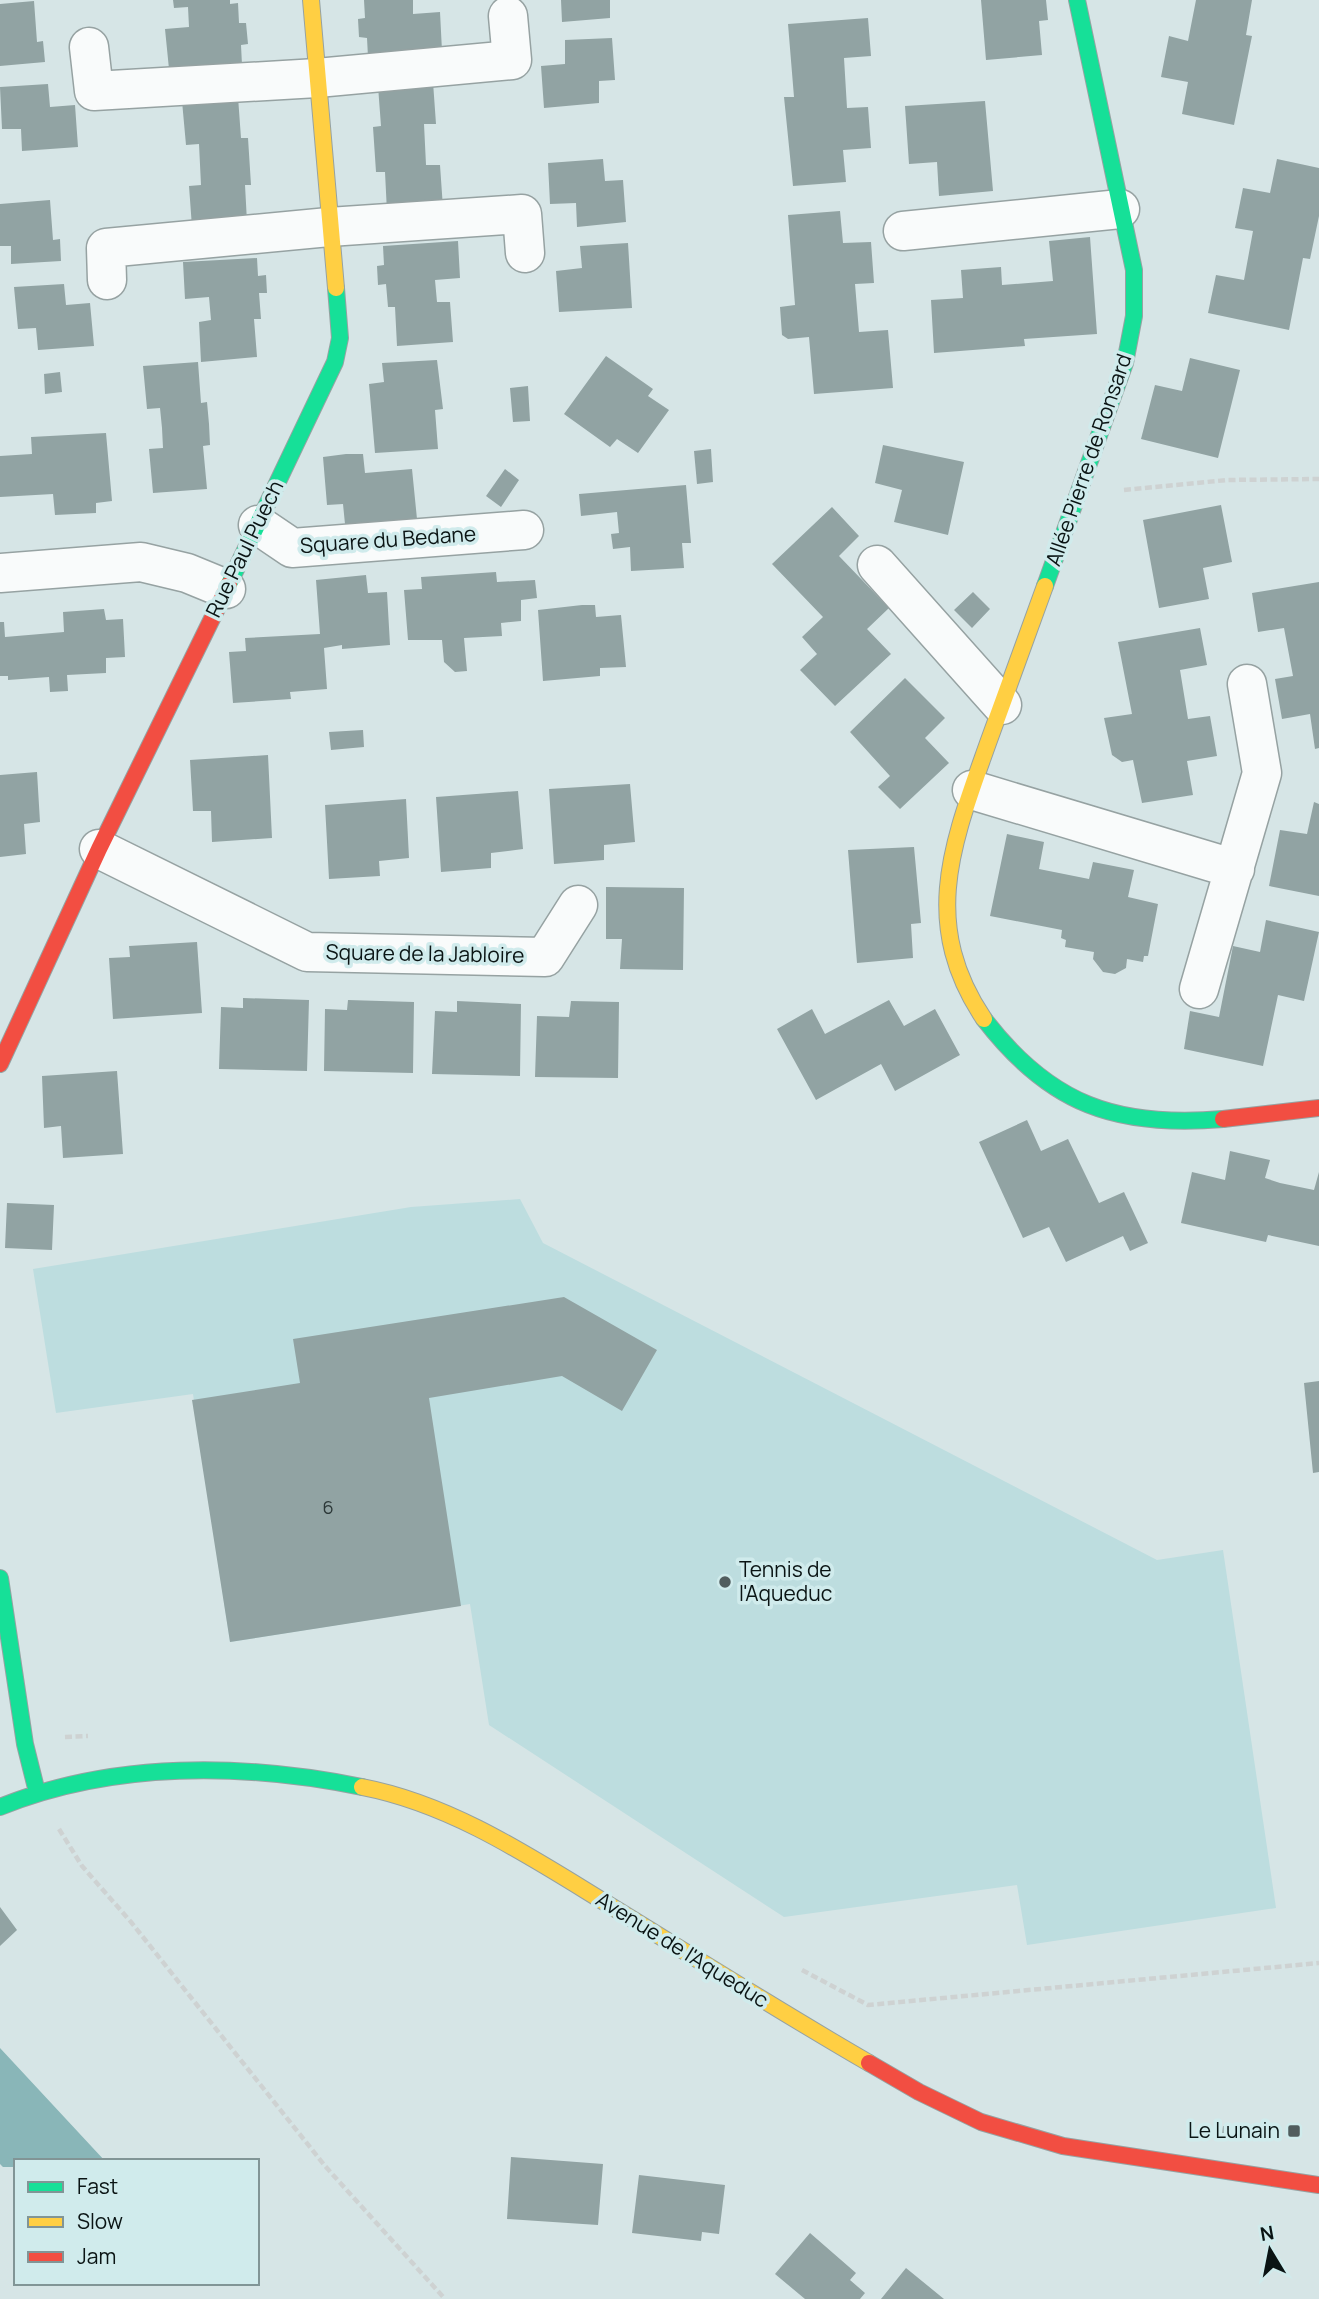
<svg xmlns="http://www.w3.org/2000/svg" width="1319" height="2299" font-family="Manrope,sans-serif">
<rect width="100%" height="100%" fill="#d6e5e6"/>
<path fill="#bddddf" d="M 520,1199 L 543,1243 L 1157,1560 L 1223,1550 L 1276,1908 L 1027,1945 L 1017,1885 L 784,1917 L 489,1725 L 470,1604 L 230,1642 L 193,1394 L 56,1413 L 33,1269 L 411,1207 Z"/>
<path fill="#89b6b8" d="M 0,2048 L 105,2161 L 16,2161 L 16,2167 L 3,2167 L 0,2164 Z"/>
<path fill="#91a3a3" d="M 173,0 L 230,0 L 230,4 L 238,3 L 239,23 L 246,23 L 248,44 L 241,45 L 242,65 L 169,69 L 165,29 L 189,27 L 188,7 L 174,8 Z
M 364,0 L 413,0 L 413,14 L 440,12 L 442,51 L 368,57 L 367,38 L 359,37 L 358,19 L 365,18 Z
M 561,0 L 610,0 L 610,18 L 562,22 Z
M 981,0 L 1046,0 L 1048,20 L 1039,21 L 1042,55 L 986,60 Z
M 1196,0 L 1252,0 L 1246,35 L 1252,36 L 1234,125 L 1182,114 L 1188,82 L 1161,77 L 1169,36 L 1188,41 Z
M 34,1 L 37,42 L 43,41 L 45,62 L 0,66 L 0,4 Z
M 868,18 L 871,56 L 844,58 L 847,108 L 868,107 L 871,148 L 843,150 L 846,182 L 793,186 L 784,97 L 794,97 L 788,24 Z
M 612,38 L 615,80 L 599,81 L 599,103 L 544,108 L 541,66 L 565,64 L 565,40 Z
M 433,82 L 436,124 L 424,124 L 426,165 L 440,165 L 443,208 L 387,212 L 385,172 L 376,172 L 373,127 L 381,126 L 378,86 Z
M 48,84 L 50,107 L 75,105 L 78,147 L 22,151 L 21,129 L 2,129 L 0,87 Z
M 238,97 L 241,138 L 248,138 L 251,185 L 245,185 L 247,222 L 192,227 L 189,186 L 201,185 L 199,144 L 186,145 L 182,101 Z
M 985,101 L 993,191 L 939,196 L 937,162 L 909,164 L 905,106 Z
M 603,159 L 605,181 L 623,180 L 626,222 L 577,227 L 576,203 L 550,204 L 548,163 Z
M 1277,159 L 1319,168 L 1319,216 L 1310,259 L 1303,258 L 1289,330 L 1208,313 L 1216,275 L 1244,280 L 1253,231 L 1235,228 L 1243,188 L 1270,193 Z
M 50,200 L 53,240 L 60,239 L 61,261 L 11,264 L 11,246 L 0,246 L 0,204 Z
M 840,211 L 843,243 L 871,242 L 874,283 L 855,284 L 859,332 L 888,330 L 893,388 L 814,394 L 809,337 L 788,339 L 782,335 L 780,307 L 795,305 L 788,215 Z
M 1090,237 L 1097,334 L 1024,339 L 1025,346 L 934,353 L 931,300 L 963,298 L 961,270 L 1001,267 L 1002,285 L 1053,281 L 1049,241 Z
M 458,241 L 460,278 L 435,280 L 437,302 L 450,302 L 453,342 L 397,346 L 395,307 L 388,307 L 386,284 L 378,285 L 377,266 L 384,265 L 383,246 Z
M 628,243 L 632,308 L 559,312 L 556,271 L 582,268 L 580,246 Z
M 257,258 L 258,276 L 266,275 L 267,293 L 259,293 L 261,319 L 254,319 L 257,357 L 201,362 L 199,322 L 211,320 L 209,297 L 185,299 L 183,262 Z
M 64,284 L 66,305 L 90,303 L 94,346 L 38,350 L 36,328 L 18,329 L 14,287 Z
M 606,356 L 653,389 L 648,396 L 669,410 L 638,453 L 617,439 L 610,447 L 564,414 Z
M 1190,358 L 1240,370 L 1218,458 L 1141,439 L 1155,385 L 1182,391 Z
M 437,360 L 443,409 L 435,410 L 438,449 L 375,453 L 369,384 L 384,382 L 382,363 Z
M 198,362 L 201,403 L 207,402 L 209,424 L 210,445 L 203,446 L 207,489 L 153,493 L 149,449 L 163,448 L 162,428 L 160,408 L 147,409 L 143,366 Z
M 60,372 L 62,392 L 45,394 L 44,374 Z
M 528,386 L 530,421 L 513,422 L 510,388 Z
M 106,433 L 112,501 L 96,503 L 96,513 L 55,515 L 53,494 L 0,497 L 0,456 L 32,454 L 31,437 Z
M 883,445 L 964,462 L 948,535 L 894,522 L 902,490 L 875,483 Z
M 711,449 L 713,482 L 697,484 L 694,451 Z
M 346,454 L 363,454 L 365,473 L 412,469 L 417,519 L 345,524 L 343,504 L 327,505 L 323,457 Z
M 505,469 L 519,480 L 501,507 L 486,496 Z
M 686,485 L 691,543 L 682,543 L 684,568 L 631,571 L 630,547 L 613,549 L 611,534 L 619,533 L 617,512 L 581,516 L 579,494 Z
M 1221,505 L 1232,562 L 1203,568 L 1209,599 L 1159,608 L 1143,520 Z
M 832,507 L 859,536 L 839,556 L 889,608 L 867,629 L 891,654 L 835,706 L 800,670 L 817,654 L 802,637 L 823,617 L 772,564 Z
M 496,572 L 497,582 L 535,580 L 537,598 L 521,600 L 521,621 L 501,623 L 502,636 L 464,638 L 467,671 L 455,672 L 444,662 L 442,640 L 408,640 L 404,590 L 422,589 L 421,577 Z
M 366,575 L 368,593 L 387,592 L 390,645 L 342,649 L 342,645 L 324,648 L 327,689 L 290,692 L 291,699 L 233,703 L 229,652 L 246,651 L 245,638 L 320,634 L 316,580 Z
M 1319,582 L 1319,748 L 1315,749 L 1310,714 L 1282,719 L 1275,679 L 1293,676 L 1284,628 L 1258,632 L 1252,593 Z
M 973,592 L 990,609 L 972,628 L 954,610 Z
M 582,605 L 595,605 L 596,617 L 621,615 L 626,667 L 600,668 L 600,676 L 543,681 L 538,610 Z
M 104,609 L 106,620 L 123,619 L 125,657 L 106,658 L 106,673 L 67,675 L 68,691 L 50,692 L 49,677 L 8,680 L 8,676 L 0,676 L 0,622 L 4,622 L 5,637 L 64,632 L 63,612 Z
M 1200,628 L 1207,665 L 1180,670 L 1188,719 L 1210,716 L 1217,756 L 1187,761 L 1193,795 L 1142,803 L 1133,760 L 1122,762 L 1112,755 L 1104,718 L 1132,714 L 1118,642 Z
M 905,678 L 945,718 L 925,738 L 949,763 L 900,809 L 878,787 L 890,776 L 850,732 Z
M 363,730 L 364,747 L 331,750 L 329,732 Z
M 268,755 L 272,838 L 212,842 L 211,811 L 193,811 L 190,760 Z
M 37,772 L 40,822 L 24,824 L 26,854 L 0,857 L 0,775 Z
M 630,784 L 635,842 L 604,845 L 604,860 L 554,864 L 549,789 Z
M 518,791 L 523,849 L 491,853 L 491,868 L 441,872 L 436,797 Z
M 406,799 L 409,858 L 379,861 L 380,876 L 329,879 L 325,805 Z
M 1314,802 L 1319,804 L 1319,896 L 1269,886 L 1280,830 L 1307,834 Z
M 1007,834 L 1044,842 L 1039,869 L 1089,879 L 1093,862 L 1134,870 L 1128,897 L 1158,904 L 1148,956 L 1144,956 L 1143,962 L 1127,959 L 1126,968 L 1115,974 L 1103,972 L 1093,959 L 1094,952 L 1065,947 L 1066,940 L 1061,938 L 1062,930 L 990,916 Z
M 914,847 L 921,923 L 911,924 L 913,958 L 857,963 L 848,850 Z
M 606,887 L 684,888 L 683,970 L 620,969 L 622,939 L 606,939 Z
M 1266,920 L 1319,932 L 1304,1001 L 1278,995 L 1263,1066 L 1184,1049 L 1190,1011 L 1219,1017 L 1233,946 L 1260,952 Z
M 197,942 L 202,1013 L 113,1019 L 109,958 L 130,957 L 129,946 Z
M 243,998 L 309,1000 L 307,1071 L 219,1069 L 221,1007 L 243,1008 Z
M 348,1000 L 414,1002 L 413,1073 L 324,1071 L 325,1009 L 347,1010 Z
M 889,1000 L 904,1026 L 935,1009 L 960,1055 L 895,1091 L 881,1064 L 816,1100 L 777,1029 L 812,1009 L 825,1034 Z
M 457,1001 L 521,1004 L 520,1076 L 432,1074 L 435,1011 L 457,1012 Z
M 571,1001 L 619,1002 L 618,1078 L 535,1077 L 537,1016 L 569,1017 Z
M 117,1071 L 123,1154 L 63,1158 L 61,1126 L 44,1128 L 42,1076 Z
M 1027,1120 L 1041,1151 L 1068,1139 L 1099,1203 L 1124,1192 L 1148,1243 L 1130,1251 L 1123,1236 L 1066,1262 L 1049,1227 L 1023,1238 L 979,1142 Z
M 1230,1151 L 1270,1160 L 1265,1178 L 1280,1183 L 1314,1190 L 1319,1172 L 1319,1246 L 1268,1235 L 1266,1242 L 1181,1223 L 1192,1172 L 1225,1180 Z
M 7,1203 L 54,1205 L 52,1250 L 5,1248 Z
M 564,1297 L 657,1350 L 622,1411 L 562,1376 L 429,1398 L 461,1606 L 230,1642 L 192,1400 L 300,1383 L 293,1339 Z
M 1319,1381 L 1319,1472 L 1313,1473 L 1304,1383 Z
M 0,1907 L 17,1930 L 0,1946 Z
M 1223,2126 L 1246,2130 L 1245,2139 L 1222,2135 Z
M 511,2157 L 603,2164 L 598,2225 L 507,2219 Z
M 639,2175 L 725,2185 L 719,2234 L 702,2232 L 701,2241 L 632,2233 Z
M 810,2233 L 856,2273 L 850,2280 L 865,2293 L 860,2299 L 805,2299 L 775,2274 Z
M 906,2268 L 944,2299 L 881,2299 Z"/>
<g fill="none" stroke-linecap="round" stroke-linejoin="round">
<defs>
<path id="street" d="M 89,47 L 94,91 L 317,78 L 512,60 L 508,16
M 903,231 L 1120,209
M 107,280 L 106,248 L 329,227 L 522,214 L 525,253
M 258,525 L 292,548 L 524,530
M 877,565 L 1002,705
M 0,573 L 141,562 L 187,573 L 226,589
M 972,790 L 1235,869
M 99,849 L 307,952 L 545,957 L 578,905
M 1199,989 L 1262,773 L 1247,684"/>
<path id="fast" d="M 229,584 L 335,362 L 340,338 L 336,288
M 1045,586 L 1125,363 L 1134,316 L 1134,270 L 1077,0
M 984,1019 C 1050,1105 1117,1128 1223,1119
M 0,1578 L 25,1744 L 37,1792
M 0,1807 C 113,1761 244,1763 362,1787"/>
<path id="slow" d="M 311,0 L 336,288
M 984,1019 C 919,922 953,842 988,743 C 1007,691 1026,639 1045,586
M 362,1787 C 456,1805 538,1862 619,1911 C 702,1962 784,2014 869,2063"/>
<path id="jam" d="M 0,1064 L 99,849 L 229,584
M 1223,1119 L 1319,1108
M 869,2063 L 919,2092 L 981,2122 L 1063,2146 L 1319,2185"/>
</defs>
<use href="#street" stroke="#96a2a2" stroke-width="41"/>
<use href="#fast" stroke="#96a2a2" stroke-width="18"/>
<use href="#slow" stroke="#96a2a2" stroke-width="18"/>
<use href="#jam" stroke="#96a2a2" stroke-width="18"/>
<path stroke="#ced2d2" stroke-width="4.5" stroke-dasharray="7 3.5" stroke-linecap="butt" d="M 1124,490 L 1227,480 L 1319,479
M 65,1737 L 88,1736
M 59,1829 L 82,1866 L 131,1922 L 325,2166 L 445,2299
M 802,1970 L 868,2005 L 1319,1963"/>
<use href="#street" stroke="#f9fbfb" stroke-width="38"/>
<use href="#fast" stroke="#16e098" stroke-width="16"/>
<use href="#slow" stroke="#ffcf43" stroke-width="16"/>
<use href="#jam" stroke="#f24e42" stroke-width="16"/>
</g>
<g fill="#515d5e" stroke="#d0ebec" stroke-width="2.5">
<circle cx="725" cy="1582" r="7"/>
<rect x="1287" y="2124" width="14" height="14" rx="3.5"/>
</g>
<g text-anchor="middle" stroke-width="7" stroke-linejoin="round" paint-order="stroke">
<g font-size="18" fill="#2c3838">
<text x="328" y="1514">6</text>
</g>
<g font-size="21" fill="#0a1414" stroke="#d0ebec">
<text transform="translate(1089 460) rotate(-71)" y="7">Allée Pierre de Ronsard</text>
<text transform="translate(388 540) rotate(-4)" y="7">Square du Bedane</text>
<text transform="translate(245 549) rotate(-64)" y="7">Rue Paul Puech</text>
<text transform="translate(425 954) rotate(1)" y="7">Square de la Jabloire</text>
<text transform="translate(682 1950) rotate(32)" y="7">Avenue de l'Aqueduc</text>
</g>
<g font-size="21" fill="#0a1414" stroke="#d0ebec" text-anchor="start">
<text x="739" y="1577">Tennis de<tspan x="739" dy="24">l'Aqueduc</tspan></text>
<text x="1280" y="2138" text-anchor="end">Le Lunain</text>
</g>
</g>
<rect x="14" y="2159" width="245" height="126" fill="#d0ebec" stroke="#819596" stroke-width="2"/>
<rect x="28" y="2182" width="35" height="10" fill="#16e098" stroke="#819596" stroke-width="2"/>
<text x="77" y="2194" font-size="21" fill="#0a1414">Fast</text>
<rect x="28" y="2217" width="35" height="10" fill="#ffcf43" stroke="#819596" stroke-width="2"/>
<text x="77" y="2229" font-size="21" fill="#0a1414">Slow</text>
<rect x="28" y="2252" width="35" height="10" fill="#f24e42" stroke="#819596" stroke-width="2"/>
<text x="77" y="2264" font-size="21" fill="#0a1414">Jam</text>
<g transform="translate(1270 2250) rotate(350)" stroke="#d0ebec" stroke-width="5" paint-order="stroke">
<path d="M0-5L12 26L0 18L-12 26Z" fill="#0a1414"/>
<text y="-10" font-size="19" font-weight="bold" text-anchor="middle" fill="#0a1414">N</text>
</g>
</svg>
